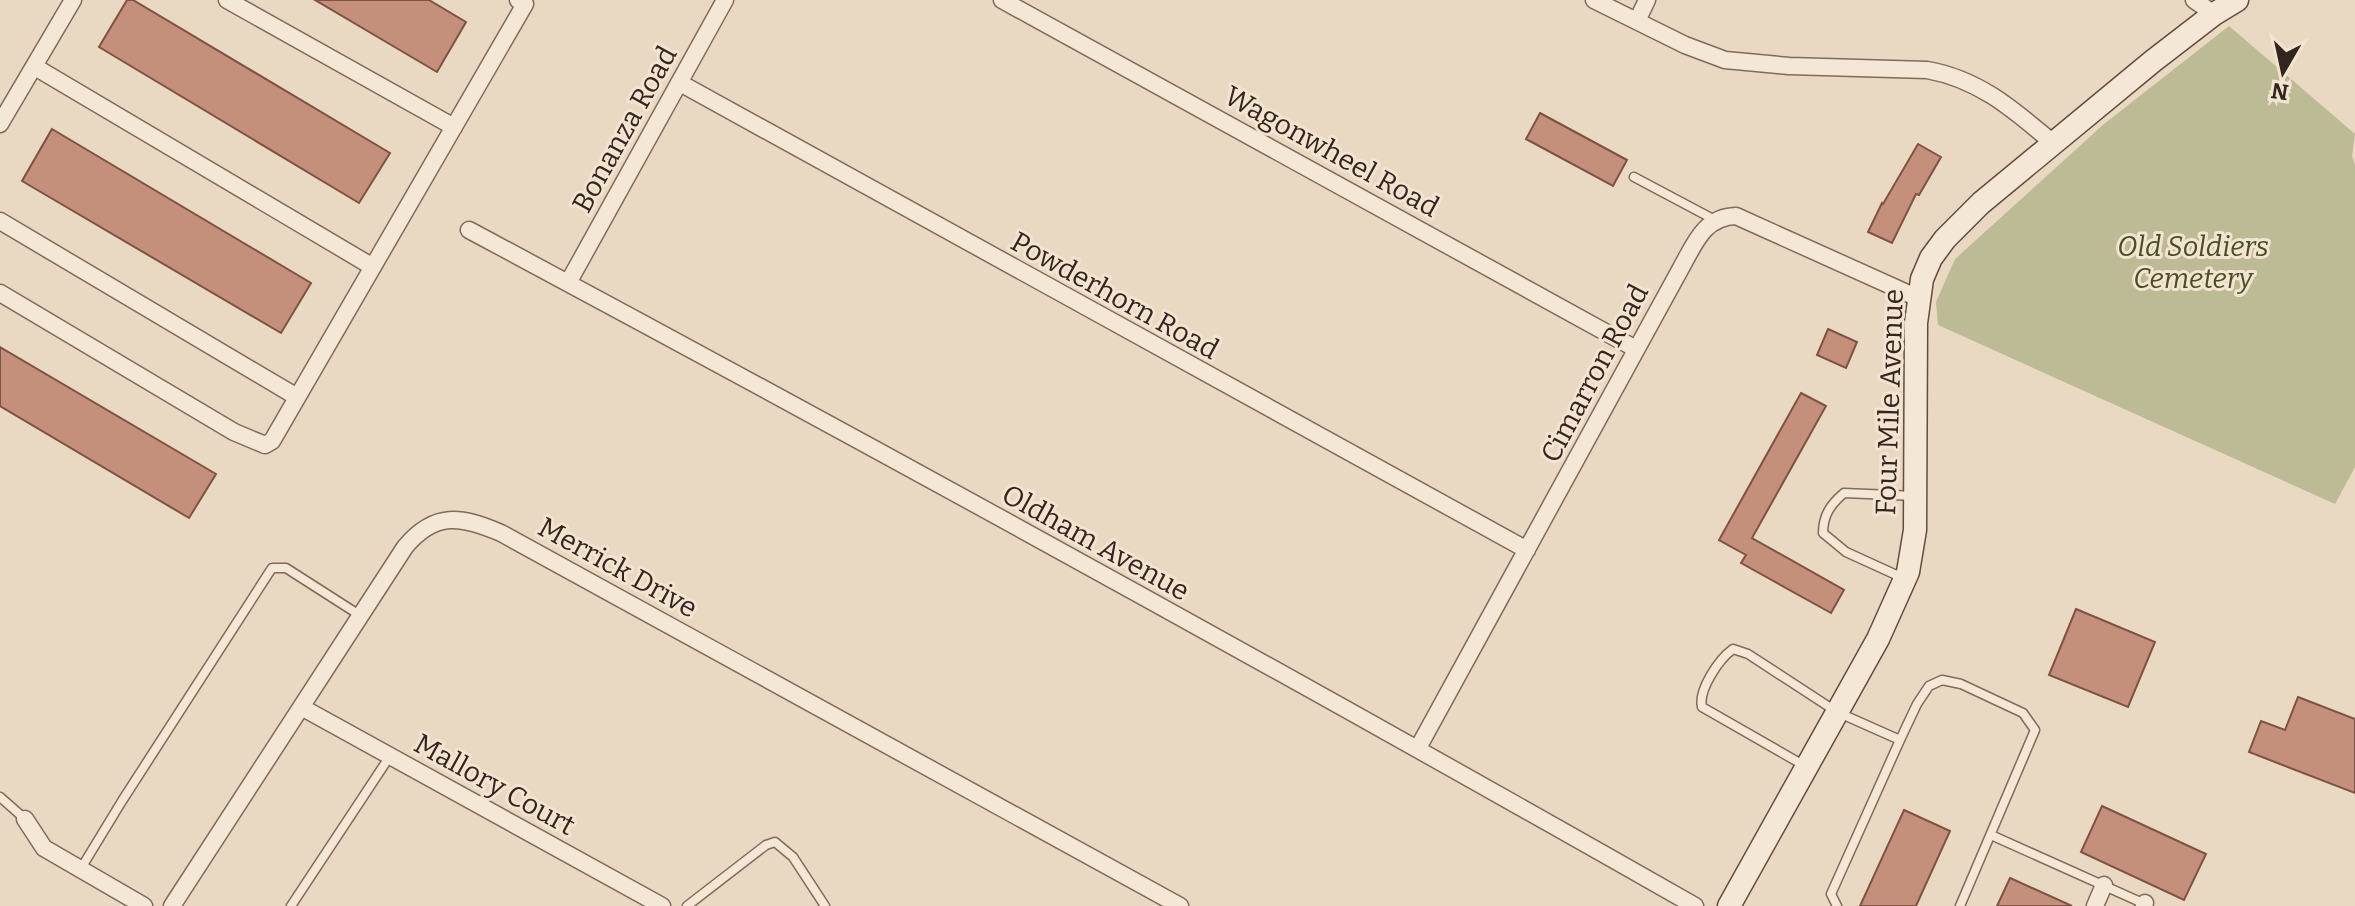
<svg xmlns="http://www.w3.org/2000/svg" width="2355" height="906" font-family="Bitter,serif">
<rect width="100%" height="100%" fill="#e9d8c2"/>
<path fill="#bcbb96" d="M 2229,26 L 2355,134 L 2352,156 L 2355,165 L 2355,467 L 2335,504 L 1938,325 L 1936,302 L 1955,259 L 2104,124 Z"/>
<path fill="#c48f7b" stroke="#7f5243" stroke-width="2" d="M 127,0 L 133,0 L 390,153 L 359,203 L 99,47 Z
M 315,0 L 429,0 L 466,22 L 437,72 Z
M 1540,113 L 1627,160 L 1613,186 L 1526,139 Z
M 52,129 L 311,283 L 281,333 L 22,181 Z
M 1918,144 L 1941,157 L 1919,195 L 1916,194 L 1892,243 L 1868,232 L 1882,203 L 1883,204 Z
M 1828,329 L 1857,342 L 1846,368 L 1817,355 Z
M 0,347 L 216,474 L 189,518 L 0,406 Z
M 1801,393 L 1826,406 L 1752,538 L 1844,590 L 1831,613 L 1741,563 L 1746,555 L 1719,540 Z
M 2076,609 L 2155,642 L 2128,707 L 2049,675 Z
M 2298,697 L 2355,719 L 2355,793 L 2249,752 L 2261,721 L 2285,730 Z
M 2102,806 L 2206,854 L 2184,900 L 2081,852 Z
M 1904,810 L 1950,831 L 1916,906 L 1860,906 Z
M 2010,878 L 2072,906 L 1997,906 Z"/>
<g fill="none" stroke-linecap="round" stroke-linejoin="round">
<defs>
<path id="lane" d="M 1634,177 L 1715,220
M 1903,578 L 1846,552 L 1823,533 C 1823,515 1831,504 1844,493 L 1915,496
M 1805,766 L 1702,707 C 1698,690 1719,659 1733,649 L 1748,654 L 1837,712 L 1900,740 L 1917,704 L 1929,686 L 1942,680 L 1961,684 L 2023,713 L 2035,730 L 1960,906
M 0,797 L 25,819
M 1991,835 L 2147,905
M 80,870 L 122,801 L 272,568 L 286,568 L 361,616
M 291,906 L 390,756
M 687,906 L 766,845 L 775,842 L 793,857 L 825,906
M 1837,906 L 1831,894 L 1900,740"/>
<path id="street" d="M 227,0 L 454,127
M 1002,0 L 1636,349
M 1594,0 L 1685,45 L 1725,60 L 1789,66 L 1927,70 C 1979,79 2014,110 2053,143
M 2194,0 L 2214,14
M 1637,21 L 1647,0
M 35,67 L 373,267
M 680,83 L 1527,550
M 0,124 L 73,0
M 0,221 L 297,397
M 469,230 C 880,450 1289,675 1695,906
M 568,283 L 725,0
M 0,293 L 234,432 L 265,445 L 272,441 L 525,4 L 518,0
M 303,708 L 662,906
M 1418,748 L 1681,268 C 1695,243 1704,217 1736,216 L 1918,298
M 25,819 L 44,848 L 144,906
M 172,906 L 405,547 C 435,511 461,516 501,533 L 1180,906
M 2095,906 L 2104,885
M 2144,906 L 2145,903"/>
<path id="secondary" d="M 1729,906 L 1878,639 L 1908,572 L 1915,530 L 1916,323 L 1922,279 L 1931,258 L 1945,239 L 1981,203 L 2153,61 L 2214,14 L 2237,0"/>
</defs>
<use href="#lane" stroke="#826a5b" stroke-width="11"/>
<use href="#street" stroke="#826a5b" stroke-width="19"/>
<use href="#secondary" stroke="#644b3e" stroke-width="25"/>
<use href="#lane" stroke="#f5e7d5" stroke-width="8"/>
<use href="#street" stroke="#f5e7d5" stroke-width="16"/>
<use href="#secondary" stroke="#f5e7d5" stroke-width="22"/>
</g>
<g text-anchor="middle" stroke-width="6" stroke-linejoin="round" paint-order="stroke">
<g font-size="28" fill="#33251e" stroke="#f2e4d1">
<text transform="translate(624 129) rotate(-61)" y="10">Bonanza Road</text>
<text transform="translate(1332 151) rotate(29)" y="10">Wagonwheel Road</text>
<text transform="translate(1115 295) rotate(29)" y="10">Powderhorn Road</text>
<text transform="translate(1594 373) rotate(-62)" y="10">Cimarron Road</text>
<text transform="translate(1889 402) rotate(-88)" y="10">Four Mile Avenue</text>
<text transform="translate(1096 542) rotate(29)" y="10">Oldham Avenue</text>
<text transform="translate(618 567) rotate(29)" y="10">Merrick Drive</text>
<text transform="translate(495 784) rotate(29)" y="10">Mallory Court</text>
</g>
<g font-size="28" font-style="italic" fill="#494e26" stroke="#f2e4d1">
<text x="2193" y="256">Old Soldiers<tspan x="2193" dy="32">Cemetery</tspan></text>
</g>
</g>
<g transform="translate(2283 72) rotate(189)" stroke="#f2e4d1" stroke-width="6" paint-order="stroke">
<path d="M0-6L14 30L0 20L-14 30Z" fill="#33251e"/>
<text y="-12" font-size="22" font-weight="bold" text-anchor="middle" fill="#33251e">N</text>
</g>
</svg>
